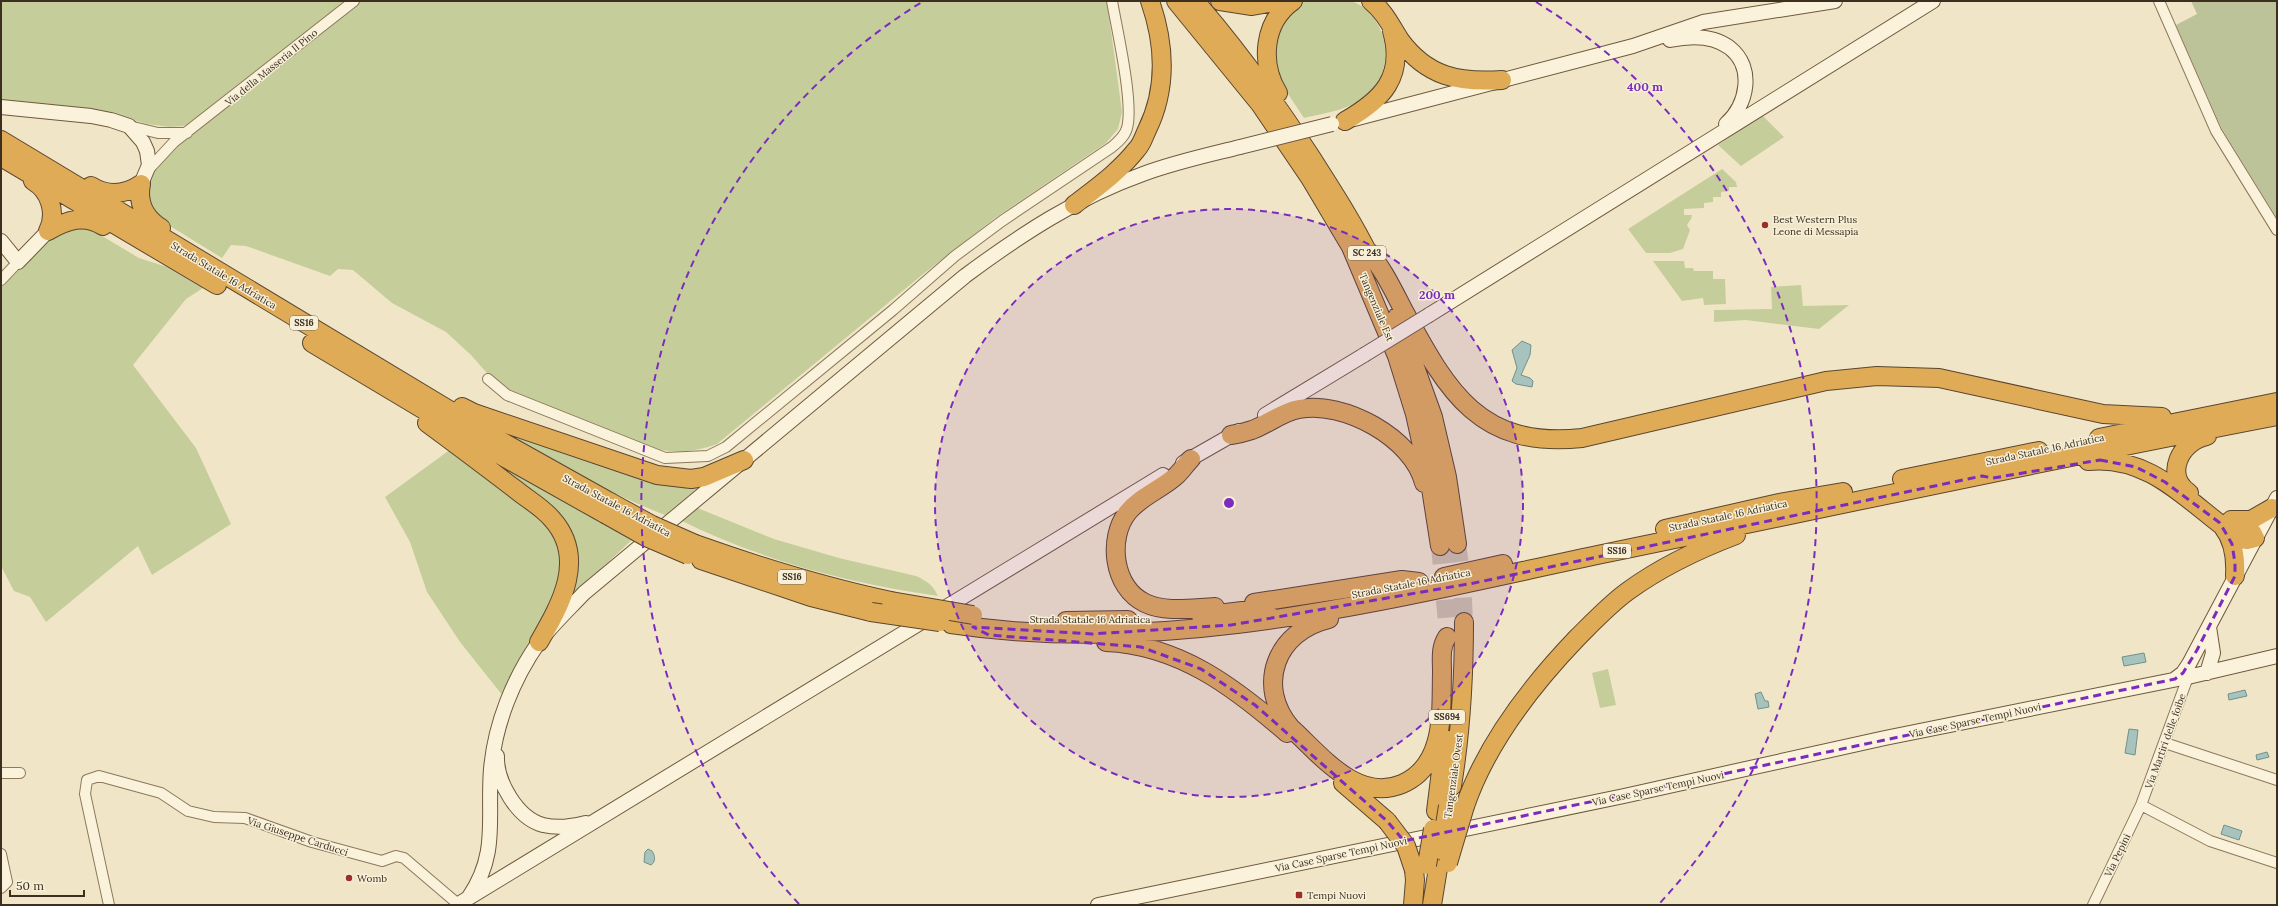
<svg xmlns="http://www.w3.org/2000/svg" width="2278" height="906" font-family="Lora,serif">
<rect width="100%" height="100%" fill="#f0e6c7"/>
<path fill="#c5ce9a" d="M 1,1 L 345,1 L 200,117 L 184,126 L 169,127 L 147,124 L 116,115 L 1,102 Z
M 359,1 L 1107,1 L 1122,112 L 1118,129 L 1106,143 L 995,218 L 922,275 L 717,444 C 697,451 681,453 660,450 L 506,390 L 493,380 L 471,355 L 446,332 L 392,303 L 353,270 L 338,269 L 330,276 L 246,246 L 231,245 L 222,258 L 157,218 L 147,205 L 149,178 L 159,163 L 176,146 Z
M 1305,1 C 1316,1 1344,0 1354,2 C 1389,17 1397,72 1366,96 C 1349,110 1325,113 1304,118 L 1274,73 L 1273,36 L 1295,6 Z
M 1762,115 L 1784,137 L 1741,166 L 1718,145 Z
M 1722,169 L 1736,182 L 1737,187 L 1729,187 L 1729,191 L 1721,192 L 1721,197 L 1713,197 L 1713,202 L 1704,203 L 1704,208 L 1684,209 L 1684,215 L 1692,215 L 1691,219 L 1687,225 L 1690,230 L 1683,249 L 1670,253 L 1646,253 L 1628,229 Z
M 81,226 L 92,230 L 139,258 L 167,267 L 203,288 L 186,299 L 133,365 L 196,448 L 231,524 L 152,575 L 138,546 L 46,622 L 30,597 L 14,591 L 1,566 L 1,284 L 53,233 Z
M 1653,261 L 1684,261 L 1685,268 L 1693,268 L 1694,271 L 1713,271 L 1713,279 L 1725,279 L 1726,304 L 1704,305 L 1703,298 L 1682,301 Z
M 1801,285 L 1803,306 L 1849,305 L 1819,329 L 1746,320 L 1714,322 L 1714,310 L 1772,309 L 1771,287 Z
M 491,424 L 702,484 L 665,515 C 603,491 548,457 491,424 Z
M 464,441 L 637,535 L 570,598 L 571,543 Z
M 451,449 L 550,523 L 562,561 L 556,597 L 503,696 L 460,642 L 427,592 L 410,542 L 385,497 Z
M 695,507 L 774,539 L 839,558 L 916,576 C 927,581 933,585 938,596 C 847,583 760,560 678,519 Z
M 1608,669 L 1616,705 L 1600,708 L 1592,673 Z"/>
<path fill="#bcc399" d="M 2191,1 L 2277,1 L 2277,219 L 2221,127 L 2176,25 L 2197,14 Z"/>
<path fill="#a8c3bd" stroke="#6e928b" d="M 1522,341 L 1531,345 L 1530,355 L 1521,375 L 1530,378 L 1533,381 L 1532,387 L 1516,384 L 1512,381 L 1517,368 L 1512,350 Z
M 2144,653 L 2146,662 L 2124,666 L 2122,657 Z
M 2245,690 L 2247,696 L 2229,700 L 2228,694 Z
M 1761,692 L 1765,701 L 1768,701 L 1769,707 L 1758,709 L 1755,694 Z
M 2129,729 L 2138,730 L 2135,755 L 2125,753 Z
M 2267,752 L 2269,757 L 2257,760 L 2256,755 Z
M 2224,825 L 2242,831 L 2239,840 L 2221,834 Z
M 648,849 L 652,851 C 655,855 656,862 651,865 L 644,862 L 645,852 Z"/>
<g fill="none" stroke-linecap="round" stroke-linejoin="round">
<path stroke="#ccc1a6" stroke-width="18" stroke-dasharray="18 9" stroke-linecap="butt" d="M 1457,544 L 1462,578 L 1464,622
M 1440,546 L 1447,623"/>
<defs>
<path id="street" d="M 2159,1 L 2216,131 L 2277,230
M 129,126 L 158,133 L 187,133
M 147,171 L 174,142 L 354,1
M 1,280 L 18,262
M 488,379 L 507,395 L 665,458 L 708,456 L 726,447 L 893,310 L 955,256 L 1002,221 L 1112,147 C 1118,142 1125,136 1127,128 C 1134,103 1117,30 1112,1
M 2165,743 L 2277,780
M 1,773 L 20,773
M 2141,805 L 2210,841 L 2277,863
M 1,854 L 7,882 L 1,888
M 109,905 L 85,794 L 87,780 L 99,776 L 161,793 L 188,811 L 214,817 L 245,818 L 312,842 L 382,861 L 396,856 L 404,858 L 458,904
M 2093,905 L 2141,805 L 2188,677"/>
<path id="secondary" d="M 1670,40 C 1689,36 1713,35 1730,48 C 1755,68 1747,105 1726,124
M 1,107 L 91,116 L 111,120 L 129,126 L 143,142 L 147,151 L 149,165 L 141,184
M 1354,119 L 1633,46 L 1703,22 L 1835,1
M 1,241 L 18,262 L 48,231
M 1429,315 L 1933,1
M 1265,415 L 1364,355
M 1183,463 L 1239,431
M 2207,673 L 2213,653 L 2209,627
M 2175,679 L 2183,673 L 2189,664 L 2277,498
M 497,756 C 496,781 517,818 543,825 C 556,828 573,827 586,823
M 469,897 C 499,853 487,818 491,769 C 495,724 513,679 539,642 C 552,625 569,609 584,593 L 965,276 C 1020,235 1078,197 1143,174 C 1175,162 1208,155 1240,147
M 457,905 L 1163,475
M 1098,905 L 1624,796 L 1885,738 L 2188,677 L 2277,656"/>
<path id="highway" d="M 1176,1 L 1260,104 L 1310,178 L 1351,247 L 1397,356 L 1415,414 L 1430,482 L 1440,546
M 1195,1 C 1239,51 1275,102 1311,157 C 1332,190 1353,222 1370,257
M 1220,1 L 1252,6 L 1279,1
M 1371,1 C 1384,11 1391,26 1400,40 C 1427,77 1459,83 1502,80
M 1278,93 C 1260,63 1263,22 1293,1
M 1345,121 C 1382,100 1405,77 1392,31
M 1,140 L 499,440 L 610,502
M 1,157 L 217,285
M 33,181 C 50,191 57,213 48,231
M 141,184 C 137,204 145,218 161,228
M 91,186 C 107,196 125,195 141,184
M 1074,205 C 1096,188 1119,172 1137,149 C 1142,144 1144,136 1147,130 C 1167,89 1165,44 1150,1
M 48,231 C 67,220 84,214 103,226
M 1366,249 C 1383,268 1393,290 1405,313 C 1448,392 1480,449 1582,438 L 1826,381 L 1877,376 L 1939,378 L 2103,414 L 2162,417
M 1397,317 L 1433,417 L 1447,477 L 1457,544
M 312,343 L 491,450 L 605,514
M 462,407 L 474,413 L 657,475 L 691,479 L 704,477 L 744,460
M 427,423 C 457,445 486,467 515,489 C 527,499 542,507 552,519 C 587,558 561,604 539,642
M 1231,435 C 1238,434 1246,432 1252,430 C 1268,424 1282,412 1299,409 C 1343,400 1413,438 1424,483
M 2099,438 L 2277,402
M 1191,459 C 1186,464 1182,470 1177,475 C 1162,489 1141,496 1128,512 C 1107,538 1113,588 1145,603 C 1166,613 1192,608 1215,607
M 2088,461 C 2152,454 2191,506 2239,538 L 2247,540 L 2255,538 C 2250,526 2244,524 2231,520
M 1902,479 L 2039,451
M 2189,493 C 2163,475 2181,441 2207,436
M 2232,520 L 2251,520 L 2272,508
M 2223,527 C 2234,541 2236,559 2235,576
M 1665,529 L 1779,503 L 1843,492
M 695,544 C 760,567 824,587 891,601
M 701,560 L 811,597 L 871,612
M 1444,577 L 1503,564
M 1254,603 L 1402,580 L 1419,582
M 1201,616 L 1267,608
M 1329,619 C 1276,631 1255,686 1291,728 C 1321,755 1357,803 1402,784 C 1446,765 1441,711 1442,672 C 1442,659 1440,648 1447,637
M 1066,621 L 1128,620
M 951,624 C 1172,658 1392,598 1607,553 C 1830,507 2053,459 2277,416
M 1106,642 C 1179,645 1234,687 1287,733
M 1343,783 L 1387,821
M 1452,786 C 1461,731 1464,677 1464,622
M 1465,806 C 1487,742 1531,686 1577,638 C 1594,621 1610,604 1628,591 C 1661,567 1699,549 1736,535
M 1436,811 L 1445,739
M 1413,905 L 1415,880 L 1414,870
M 1432,905 L 1439,862"/>
</defs>
<use href="#street" stroke="#8c785c" stroke-width="12"/>
<use href="#secondary" stroke="#6e593f" stroke-width="16"/>
<use href="#highway" stroke="#5a4630" stroke-width="20"/>
<use href="#street" stroke="#faf2db" stroke-width="10"/>
<use href="#secondary" stroke="#faf2db" stroke-width="14"/>
<use href="#highway" stroke="#dfab57" stroke-width="18"/>
<defs>
<path id="secondary-bridge" d="M 1240,147 L 1332,124
M 1364,355 L 1429,315"/>
<path id="highway-bridge" d="M 610,502 L 652,525 L 695,544
M 605,514 L 646,537 L 688,555
M 891,601 L 973,615
M 871,612 L 940,622
M 1387,821 L 1406,846 L 1414,870
M 1441,850 L 1448,806
M 1448,863 L 1465,806
M 1427,865 L 1433,829"/>
</defs>
<use href="#secondary-bridge" stroke="#6e593f" stroke-width="16" stroke-linecap="butt"/>
<use href="#highway-bridge" stroke="#5a4630" stroke-width="20" stroke-linecap="butt"/>
<use href="#secondary-bridge" stroke="#faf2db" stroke-width="14"/>
<use href="#highway-bridge" stroke="#dfab57" stroke-width="18"/>
</g>
<path fill="none" stroke="#7b2cbf" stroke-width="3" stroke-dasharray="8 5" stroke-linejoin="round" d="M 2100,460 L 2136,467 L 2165,482 L 2220,523 L 2232,544 L 2235,563 L 2235,576 L 2197,650 L 2183,673 L 2175,679 L 1404,841 L 1387,821 L 1255,705 L 1201,669 L 1141,647 L 989,635 L 973,627 L 1092,634 L 1231,625 L 1474,583 L 1982,476 L 1993,478 Z"/>
<circle cx="1229" cy="503" r="294" fill="#7b2cbf" fill-opacity=".12"/>
<g fill="none" stroke="#7b2cbf" stroke-width="2" stroke-dasharray="7 5">
<circle cx="1229" cy="503" r="294"/>
<path d="M799 904A588 588 0 0 1 922 2M1536 2A588 588 0 0 1 1659 904"/>
</g>
<g fill="#9c2f2a" stroke="#f7efd7" stroke-width="1.5">
<circle cx="1765" cy="225" r="4"/>
<circle cx="349" cy="878" r="4"/>
<rect x="1295" y="891" width="8" height="8" rx="2"/>
</g>
<g text-anchor="middle" stroke-width="3" stroke-linejoin="round" paint-order="stroke">
<g fill="#f7efd7" stroke="#746957" stroke-width="1">
<rect x="1348" y="246" width="38" height="14" rx="3"/>
<rect x="290" y="316" width="28" height="14" rx="3"/>
<rect x="1603" y="544" width="28" height="14" rx="3"/>
<rect x="778" y="570" width="28" height="14" rx="3"/>
<rect x="1429" y="710" width="36" height="14" rx="3"/>
</g>
<g font-size="9" font-weight="bold" fill="#3c2f20">
<text x="1367" y="256">SC 243</text>
<text x="304" y="326">SS16</text>
<text x="1617" y="554">SS16</text>
<text x="792" y="580">SS16</text>
<text x="1447" y="720">SS694</text>
</g>
<g font-size="10" fill="#3c2f20" stroke="#f7efd7">
<text transform="translate(271 67) rotate(-39)" y="4">Via della Masseria Il Pino</text>
<text transform="translate(224 275) rotate(31)" y="4">Strada Statale 16 Adriatica</text>
<text transform="translate(1377 307) rotate(67)" y="4">Tangenziale Est</text>
<text transform="translate(2045 449) rotate(-12)" y="4">Strada Statale 16 Adriatica</text>
<text transform="translate(617 505) rotate(28)" y="4">Strada Statale 16 Adriatica</text>
<text transform="translate(1728 515) rotate(-12)" y="4">Strada Statale 16 Adriatica</text>
<text transform="translate(1411 583) rotate(-11)" y="4">Strada Statale 16 Adriatica</text>
<text x="1090" y="623">Strada Statale 16 Adriatica</text>
<text transform="translate(1975 720) rotate(-12)" y="4">Via Case Sparse Tempi Nuovi</text>
<text transform="translate(2165 741) rotate(-70)" y="4">Via Martiri delle foibe</text>
<text transform="translate(1453 776) rotate(-82)" y="4">Tangenziale Ovest</text>
<text transform="translate(1658 788) rotate(-12)" y="4">Via Case Sparse Tempi Nuovi</text>
<text transform="translate(298 836) rotate(18)" y="4">Via Giuseppe Carducci</text>
<text transform="translate(1341 854) rotate(-12)" y="4">Via Case Sparse Tempi Nuovi</text>
<text transform="translate(2117 855) rotate(-64)" y="4">Via Pepini</text>
</g>
<g font-size="10" fill="#3c2f20" stroke="#f7efd7" text-anchor="start">
<text x="1773" y="223">Best Western Plus<tspan x="1773" dy="12">Leone di Messapia</tspan></text>
<text x="357" y="882">Womb</text>
<text x="1307" y="899">Tempi Nuovi</text>
</g>
</g>
<circle cx="1229" cy="503" r="6" fill="#7b2cbf" stroke="#f7efd7" stroke-width="2"/>
<g font-size="12" text-anchor="middle" font-weight="bold" fill="#7b2cbf" stroke="#f7efd7" stroke-width="3" stroke-linejoin="round" paint-order="stroke">
<text x="1645" y="91">400 m</text>
<text x="1437" y="299">200 m</text>
</g>
<rect width="2278" height="906" fill="none" stroke="#3c2f20" stroke-width="4"/>
<path d="M10 890v6h74v-6" fill="none" stroke="#3c2f20" stroke-width="2"/>
<text x="16" y="890" font-size="12" fill="#3c2f20" stroke="#f7efd7" stroke-width="3" paint-order="stroke">50 m</text>
</svg>
